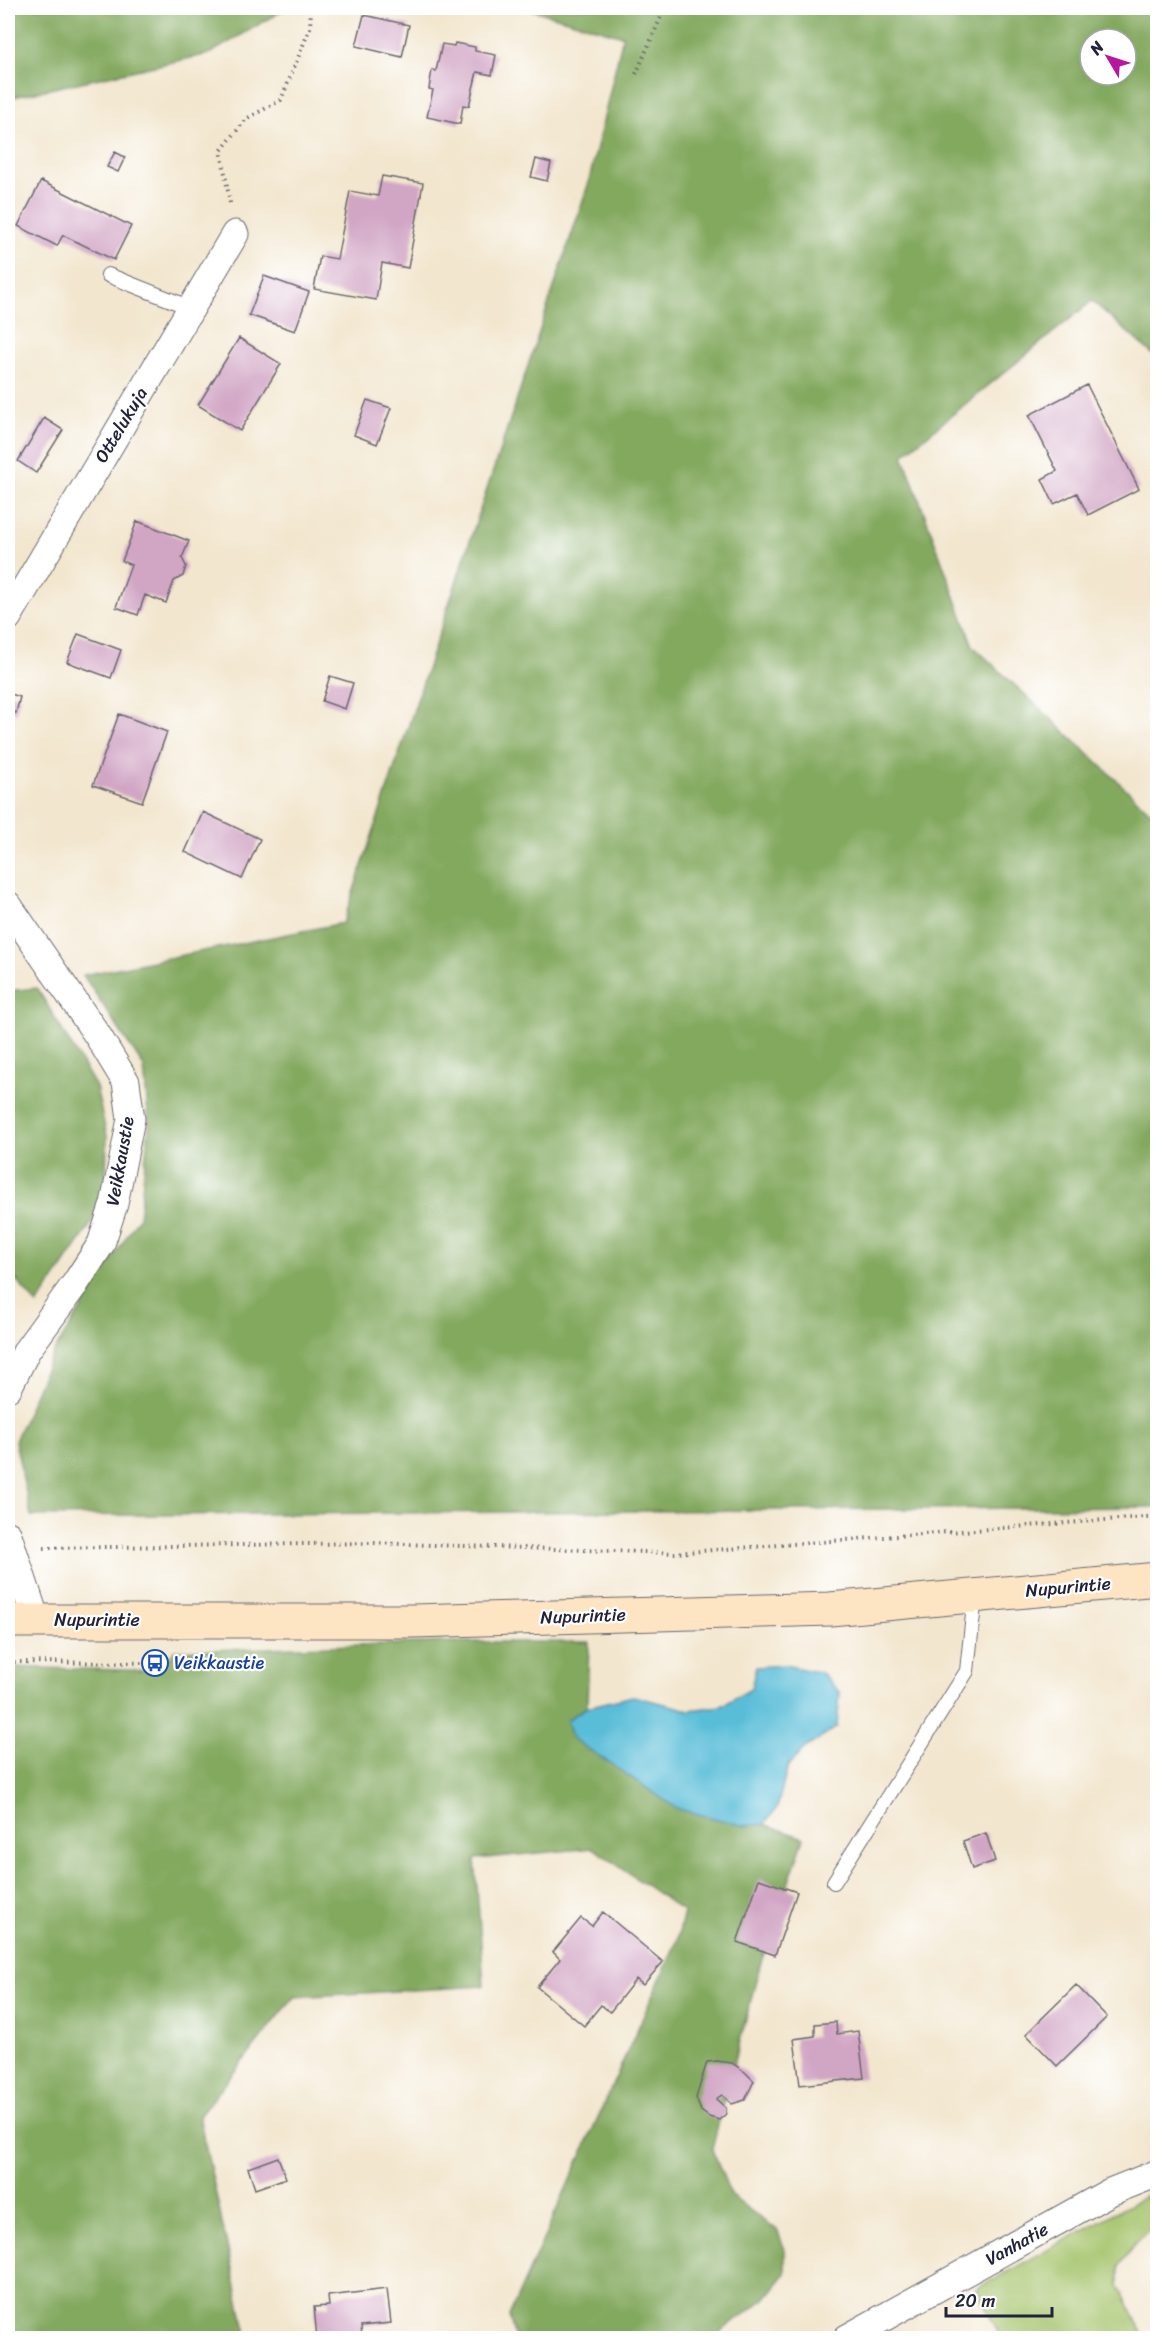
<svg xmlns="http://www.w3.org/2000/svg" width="1165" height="2346" font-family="Sriracha,sans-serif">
<rect width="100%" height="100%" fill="#fff"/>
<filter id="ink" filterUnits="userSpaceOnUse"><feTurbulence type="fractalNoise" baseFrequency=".0167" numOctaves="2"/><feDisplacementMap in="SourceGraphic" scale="12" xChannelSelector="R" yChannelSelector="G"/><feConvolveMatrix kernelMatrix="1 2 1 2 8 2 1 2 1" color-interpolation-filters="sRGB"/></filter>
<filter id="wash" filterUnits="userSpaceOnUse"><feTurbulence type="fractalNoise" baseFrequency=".008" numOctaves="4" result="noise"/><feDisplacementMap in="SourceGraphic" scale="24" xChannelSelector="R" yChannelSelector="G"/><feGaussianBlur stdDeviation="1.35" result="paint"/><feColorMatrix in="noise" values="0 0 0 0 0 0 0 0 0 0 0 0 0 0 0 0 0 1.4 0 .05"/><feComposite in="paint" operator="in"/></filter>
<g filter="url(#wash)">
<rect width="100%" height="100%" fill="#f2e6ce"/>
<path fill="#a4c36b" stroke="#637253" stroke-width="1.5" d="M 1157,2190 L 1157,2222 L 1136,2242 L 1119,2266 L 1119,2286 L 1145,2338 L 1001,2338 L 976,2289 Z"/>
<path fill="#83a95f" stroke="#52664d" stroke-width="1.5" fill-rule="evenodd" d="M 8,8 L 287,8 L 209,54 L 8,98 Z
M 525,8 L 1157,8 L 1157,358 L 1092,301 L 903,455 L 973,646 L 1157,818 L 1157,1507 L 31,1516 L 15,1441 L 50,1358 L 139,1217 L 149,1126 L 144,1067 L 83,975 L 343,923 L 588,185 L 623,36 ZM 1090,39 L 1126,39 L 1126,75 L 1090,75 Z
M 37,988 L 96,1087 L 107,1136 L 106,1179 L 92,1223 L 37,1305 L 8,1270 L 8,991 Z
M 447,1642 L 589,1642 L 587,1707 L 567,1720 L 745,1826 L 764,1824 L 804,1838 L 760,1965 L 712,2148 L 731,2196 L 777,2230 L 785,2250 L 785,2274 L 765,2299 L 712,2338 L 515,2338 L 509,2316 L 677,1941 L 684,1912 L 593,1848 L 475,1859 L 484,1986 L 294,1997 L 199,2116 L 247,2338 L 8,2338 L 8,1667 L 159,1671 L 174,1651 Z"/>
<path fill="#5abdd8" stroke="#3e708a" stroke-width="1.5" d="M 784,1665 L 822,1673 L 840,1693 L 837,1727 L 805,1748 L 788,1766 L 777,1808 L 764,1824 L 745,1826 L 678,1809 L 572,1738 L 567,1720 L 587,1707 L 633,1696 L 689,1710 L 721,1706 L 751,1689 L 756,1667 Z"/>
<g id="blocks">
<path fill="#d1a6c5" d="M 364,15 L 409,25 L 402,57 L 356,46 Z
M 455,43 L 475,47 L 475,51 L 496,55 L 492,75 L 477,72 L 469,106 L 463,105 L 460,124 L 427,117 L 433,90 L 429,89 L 432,70 L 436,71 L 442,44 L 454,46 Z
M 115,152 L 125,157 L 118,172 L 107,167 Z
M 536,159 L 551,163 L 547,181 L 531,177 Z
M 382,176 L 423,183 L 408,268 L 382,263 L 376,300 L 314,289 L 320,256 L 337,259 L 350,191 L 378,196 Z
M 41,181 L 131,226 L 114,260 L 63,235 L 57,246 L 18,226 Z
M 264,276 L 309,292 L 295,331 L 249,315 Z
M 239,338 L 281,364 L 240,431 L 198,405 Z
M 1087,385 L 1139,489 L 1088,515 L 1077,493 L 1054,504 L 1042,479 L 1057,471 L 1029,415 Z
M 367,400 L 391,408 L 377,444 L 354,435 Z
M 44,418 L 63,430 L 36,473 L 18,461 Z
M 137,521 L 189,541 L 182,558 L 186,566 L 183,576 L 174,581 L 166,603 L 145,595 L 138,615 L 116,607 L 131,565 L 122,561 Z
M 78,634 L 121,650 L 111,678 L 67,662 Z
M 330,676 L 353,683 L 345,709 L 322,701 Z
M 8,693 L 20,697 L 16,713 L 8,711 Z
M 119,714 L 167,732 L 142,802 L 93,785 Z
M 203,812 L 260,839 L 242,879 L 185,852 Z
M 986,1833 L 995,1861 L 972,1869 L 963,1841 Z
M 759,1879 L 797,1892 L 775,1955 L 737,1942 Z
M 603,1912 L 663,1962 L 643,1985 L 636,1979 L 610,2012 L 601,2005 L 584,2026 L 537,1987 L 560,1959 L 553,1952 L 581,1918 L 592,1926 Z
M 1076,1985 L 1107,2017 L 1057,2066 L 1026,2034 Z
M 836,2022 L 837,2034 L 858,2031 L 864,2078 L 800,2085 L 794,2039 L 815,2036 L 815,2024 Z
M 717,2061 L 732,2063 L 745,2072 L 754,2081 L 745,2100 L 732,2104 L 722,2095 L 716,2099 L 726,2108 L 726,2114 L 719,2120 L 709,2117 L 701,2111 L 696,2098 L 707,2062 Z
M 278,2157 L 286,2178 L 255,2189 L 248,2168 Z
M 387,2289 L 391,2323 L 361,2326 L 362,2338 L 317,2338 L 314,2307 L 329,2306 L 328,2296 Z"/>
</g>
</g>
<g filter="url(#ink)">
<use href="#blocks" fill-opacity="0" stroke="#6b676e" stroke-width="1.5"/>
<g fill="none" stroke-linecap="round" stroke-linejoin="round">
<defs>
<path id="service" d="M 108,275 L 191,308
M 834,1882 L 967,1671 L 975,1596"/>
<path id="minor" d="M 8,617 L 235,234
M 8,905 L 98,1036 L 126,1082 L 131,1119 L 114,1204 L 101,1244 L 75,1284 L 27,1350 L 8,1388
M 8,1535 L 36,1620
M 847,2338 L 1110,2192 L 1158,2173"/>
<path id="secondary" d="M 8,1621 L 413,1621 L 830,1609 L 1158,1579"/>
</defs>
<use href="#service" stroke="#6b676e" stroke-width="16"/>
<use href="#minor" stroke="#6b676e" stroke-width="29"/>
<use href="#secondary" stroke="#6b676e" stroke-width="35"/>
<path stroke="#6b676e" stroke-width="4" stroke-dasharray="1.5 4.5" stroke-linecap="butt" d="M 636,74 L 665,8
M 230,203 L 221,151 L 246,119 L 281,100 L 310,28 L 311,8
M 44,1548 L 372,1543 L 675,1553 L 1158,1516
M 8,1662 L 155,1663"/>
<use href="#service" stroke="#fff" stroke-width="14"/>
<use href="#minor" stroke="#fff" stroke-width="27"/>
<use href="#secondary" stroke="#fde5c4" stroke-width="33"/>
</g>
</g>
<defs>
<symbol id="bus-ring" viewBox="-11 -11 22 22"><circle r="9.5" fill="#fff" stroke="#1a4fb4" stroke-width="1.5"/><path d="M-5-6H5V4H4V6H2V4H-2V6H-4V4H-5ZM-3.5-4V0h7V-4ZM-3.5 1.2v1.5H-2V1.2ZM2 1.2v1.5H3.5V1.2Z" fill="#1a4fb4"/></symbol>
</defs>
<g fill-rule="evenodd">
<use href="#bus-ring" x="140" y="1648" width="30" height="30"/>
</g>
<g text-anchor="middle" stroke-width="4.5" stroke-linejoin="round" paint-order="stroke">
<g font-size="18" fill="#22223b" stroke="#fff">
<text transform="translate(121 425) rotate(-59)" y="6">Ottelukuja</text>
<text transform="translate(120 1161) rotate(-80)" y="6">Veikkaustie</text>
<text transform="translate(1068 1587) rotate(-5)" y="6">Nupurintie</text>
<text transform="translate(583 1616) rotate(-2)" y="6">Nupurintie</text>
<text x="97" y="1626">Nupurintie</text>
<text transform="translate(1017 2244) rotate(-29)" y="6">Vanhatie</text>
</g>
<g font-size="18" fill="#164399" stroke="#fff" text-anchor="start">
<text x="174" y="1669">Veikkaustie</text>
</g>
</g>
<rect width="1165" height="2346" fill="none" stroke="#fff" stroke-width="30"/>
<g transform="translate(1108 57) rotate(309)"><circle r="28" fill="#ffffff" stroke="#a7a7b1" stroke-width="1.5"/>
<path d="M0-4.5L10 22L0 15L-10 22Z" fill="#b5179e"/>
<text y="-9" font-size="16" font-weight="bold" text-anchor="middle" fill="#22223b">N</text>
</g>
<path d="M946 2307v9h106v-9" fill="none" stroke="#22223b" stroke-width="3"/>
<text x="955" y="2307" font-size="18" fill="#22223b" stroke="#ffffff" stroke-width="4.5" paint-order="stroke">20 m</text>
</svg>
